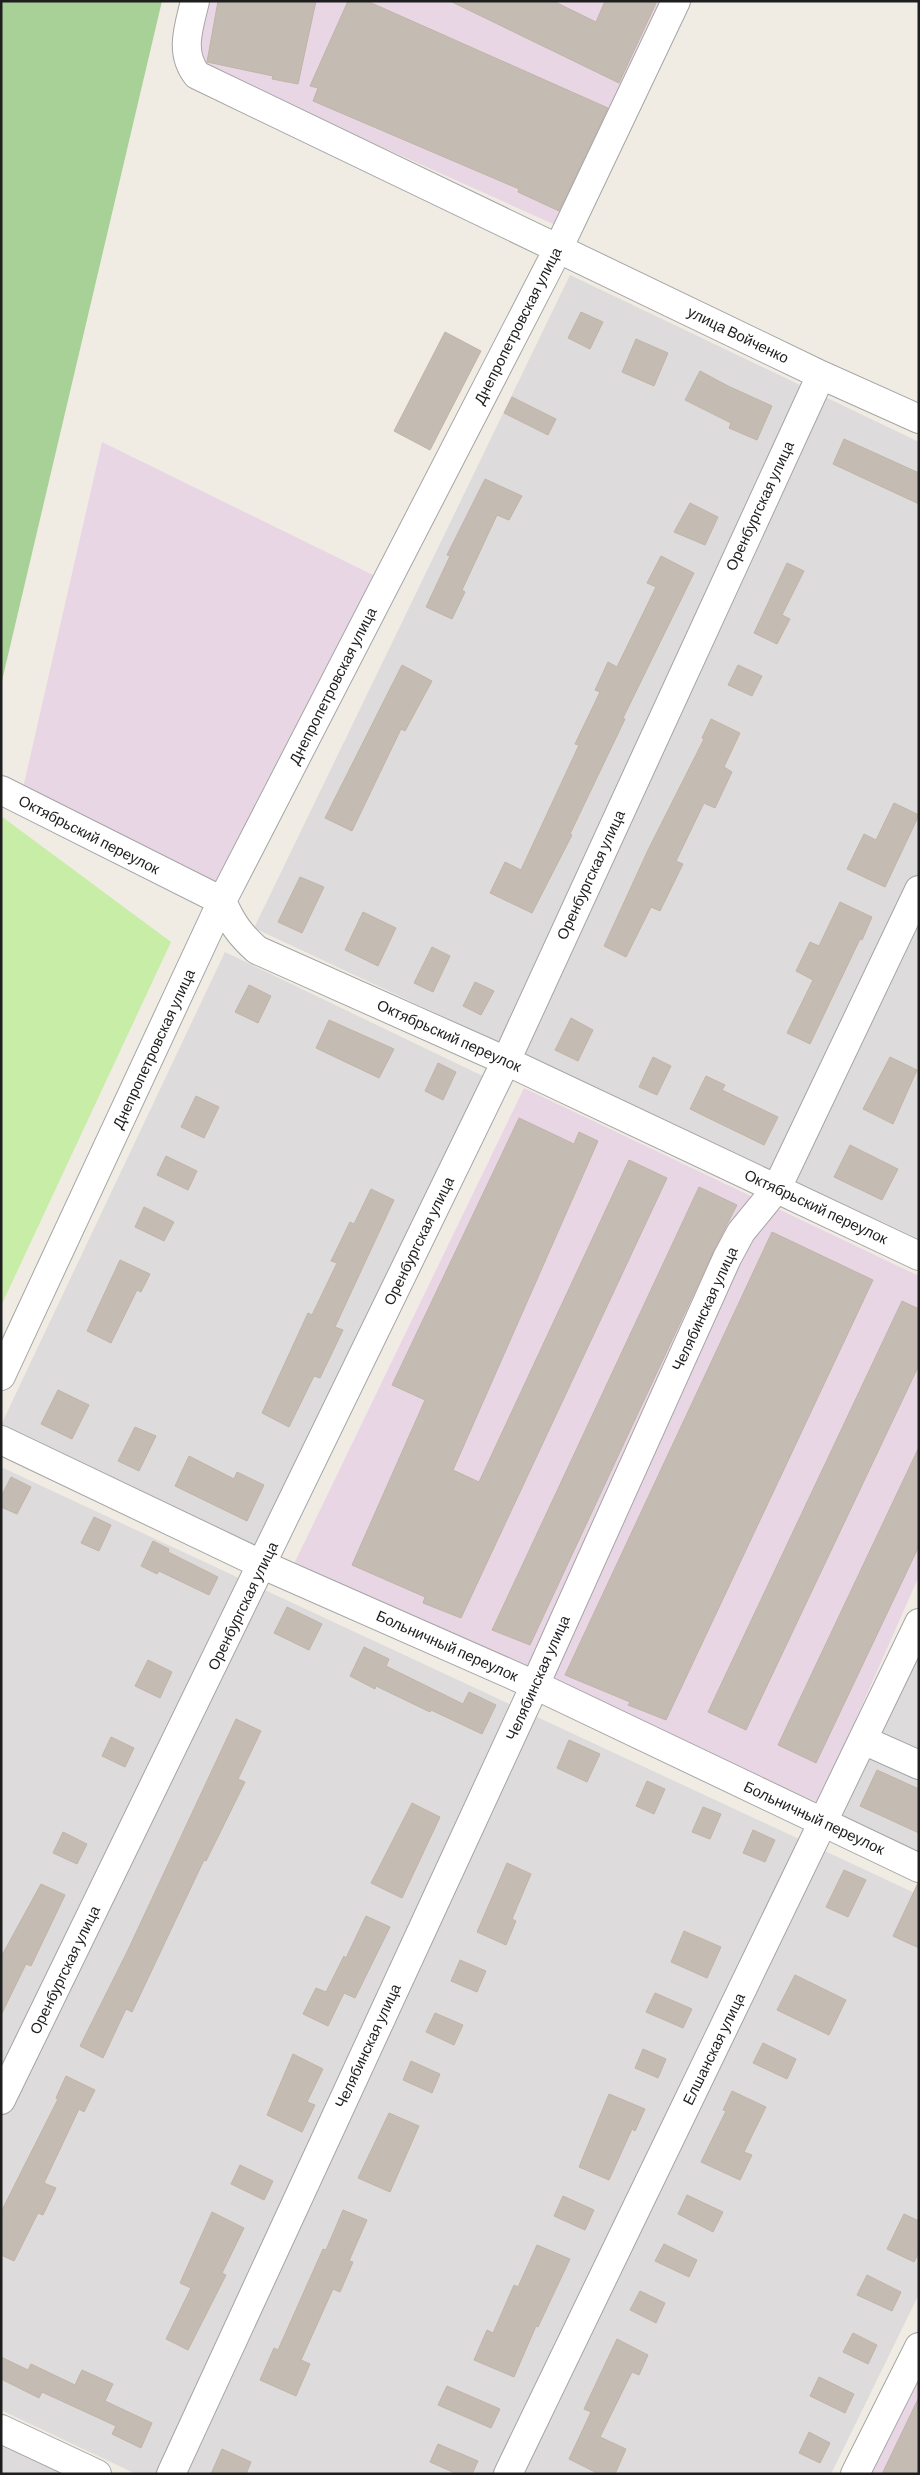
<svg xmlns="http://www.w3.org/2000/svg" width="920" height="2475" font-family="Barlow,sans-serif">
<rect width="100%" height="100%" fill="#f0ece4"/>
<path fill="#dddbdb" d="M 570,275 L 919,442 L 919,1239 L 254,928 Z
M 225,952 L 491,1080 L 261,1552 L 1,1425 Z
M 1,1467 L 919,1895 L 919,2294 L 831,2474 L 136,2474 L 1,2410 Z
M 919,1656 L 919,1855 L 840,1818 Z
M 1,2440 L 71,2474 L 1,2474 Z"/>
<path fill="#e9d6e5" d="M 207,1 L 669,1 L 562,228 L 193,62 Z
M 102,442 L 373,575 L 221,888 L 23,788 Z
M 524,1088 L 919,1276 L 919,1576 L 819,1803 L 292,1568 Z
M 919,2369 L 919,2474 L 866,2474 Z"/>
<path fill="#c8eda7" d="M 1,816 L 171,942 L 1,1306 Z"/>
<path fill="#a7d197" d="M 1,1 L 162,1 L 1,685 Z"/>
<path fill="#c4bcb3" stroke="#c2b3a6" d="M 218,1 L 316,1 L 298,84 L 272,79 L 273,76 L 207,62 Z
M 348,1 L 367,1 L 608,108 L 559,211 L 518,192 L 519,189 L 313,101 L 318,88 L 310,86 Z
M 450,1 L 553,1 L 596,22 L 605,1 L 657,1 L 619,83 Z
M 581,312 L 603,322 L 590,349 L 568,338 Z
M 445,332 L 481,351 L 430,450 L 394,431 Z
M 636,339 L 668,353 L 654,386 L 622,372 Z
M 700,371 L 728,386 L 772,406 L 757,440 L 729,428 L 731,423 L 685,400 Z
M 512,397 L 556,419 L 548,435 L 504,413 Z
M 844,439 L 919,473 L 919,504 L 833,464 Z
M 485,479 L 522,496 L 509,520 L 497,515 L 462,590 L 465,592 L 452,619 L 426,607 L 450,556 L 447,555 Z
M 690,503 L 718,517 L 705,545 L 674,532 Z
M 661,556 L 694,573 L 623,718 L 625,719 L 570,834 L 572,835 L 532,913 L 490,893 L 505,862 L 521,870 L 579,745 L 575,744 L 600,692 L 595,690 L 608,662 L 617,667 L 656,587 L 647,583 Z
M 787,563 L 804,571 L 782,615 L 790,619 L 777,644 L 754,633 Z
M 402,665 L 432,681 L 405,731 L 401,729 L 352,831 L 325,818 Z
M 738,665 L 762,676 L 752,696 L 728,685 Z
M 711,719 L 740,733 L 724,767 L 732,772 L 715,808 L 704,803 L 676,861 L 683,864 L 660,911 L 651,907 L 626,957 L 604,946 L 649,848 L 704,739 L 702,738 Z
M 894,803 L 919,815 L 885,887 L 847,869 L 864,834 L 876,840 Z
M 300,877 L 324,887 L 302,933 L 278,922 Z
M 840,902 L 872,917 L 862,940 L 860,939 L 810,1044 L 787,1033 L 813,980 L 796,971 L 810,942 L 819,946 Z
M 363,912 L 396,928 L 378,966 L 345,950 Z
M 432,947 L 450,956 L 433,992 L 414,983 Z
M 475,982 L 494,991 L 481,1015 L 463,1006 Z
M 249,985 L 271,996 L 258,1023 L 235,1012 Z
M 571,1018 L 593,1030 L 578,1061 L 555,1050 Z
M 329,1020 L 394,1049 L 379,1078 L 316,1048 Z
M 653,1057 L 671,1066 L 657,1095 L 639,1087 Z
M 890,1057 L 917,1070 L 893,1124 L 863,1109 Z
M 438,1063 L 456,1072 L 443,1100 L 425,1091 Z
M 706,1076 L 725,1085 L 722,1090 L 778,1117 L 764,1145 L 690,1109 Z
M 196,1096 L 219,1107 L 204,1138 L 181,1127 Z
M 519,1118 L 574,1144 L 579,1132 L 598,1141 L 453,1470 L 479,1482 L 629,1160 L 667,1178 L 461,1618 L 423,1603 L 425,1597 L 352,1565 L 425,1400 L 392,1385 Z
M 850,1145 L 898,1169 L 882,1200 L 834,1177 Z
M 166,1156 L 197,1171 L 188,1190 L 157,1175 Z
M 699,1187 L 737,1205 L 713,1252 L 530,1645 L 492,1630 Z
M 371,1189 L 394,1200 L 335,1327 L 343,1330 L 320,1378 L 314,1376 L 289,1427 L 262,1413 L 308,1313 L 312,1315 L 337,1263 L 331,1261 L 350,1222 L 354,1224 Z
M 144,1207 L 174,1222 L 164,1241 L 135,1227 Z
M 772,1232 L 873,1280 L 666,1720 L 628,1705 L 630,1702 L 565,1675 Z
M 120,1260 L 150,1274 L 141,1292 L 137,1290 L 111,1343 L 87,1331 Z
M 902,1301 L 919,1309 L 919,1365 L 746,1730 L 708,1712 Z
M 58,1390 L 89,1405 L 72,1439 L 41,1424 Z
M 135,1427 L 156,1436 L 139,1471 L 118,1461 Z
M 919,1447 L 919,1546 L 816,1763 L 778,1745 Z
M 189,1456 L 234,1479 L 237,1472 L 264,1485 L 247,1521 L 175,1486 Z
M 11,1477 L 31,1487 L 17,1514 L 1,1507 L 1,1497 Z
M 94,1517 L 111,1525 L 99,1551 L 81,1543 Z
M 153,1541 L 169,1549 L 168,1552 L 218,1577 L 209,1595 L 159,1571 L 157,1574 L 141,1566 Z
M 287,1607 L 322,1624 L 309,1650 L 274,1633 Z
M 364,1647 L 389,1659 L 386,1666 L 463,1704 L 469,1692 L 496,1705 L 482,1734 L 431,1710 L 430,1712 L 376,1686 L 375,1689 L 350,1676 Z
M 148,1660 L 172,1672 L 160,1698 L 135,1686 Z
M 236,1719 L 261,1731 L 238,1779 L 245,1782 L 206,1861 L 204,1860 L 132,2012 L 126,2009 L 103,2058 L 80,2046 L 127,1952 Z
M 111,1737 L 134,1748 L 125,1767 L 102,1756 Z
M 569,1740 L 600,1754 L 587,1782 L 557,1768 Z
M 877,1770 L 919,1789 L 919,1833 L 860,1806 Z
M 647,1781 L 665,1789 L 654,1814 L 636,1806 Z
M 412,1803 L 440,1817 L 402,1898 L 371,1883 Z
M 703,1807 L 721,1814 L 710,1839 L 692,1832 Z
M 753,1830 L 775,1840 L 765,1862 L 743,1853 Z
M 63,1832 L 87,1844 L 77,1864 L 53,1853 Z
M 507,1863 L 531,1874 L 512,1919 L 516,1921 L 506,1945 L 477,1932 Z
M 844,1870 L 866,1880 L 848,1917 L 826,1907 Z
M 918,1883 L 919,1883 L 919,1948 L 893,1936 Z
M 41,1884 L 65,1895 L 31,1966 L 26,1964 L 1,2015 L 1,1957 Z
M 366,1916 L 390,1927 L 355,1998 L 344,1993 L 328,2026 L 303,2014 L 316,1988 L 326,1992 L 344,1956 L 346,1958 Z
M 684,1931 L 721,1947 L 707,1978 L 671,1962 Z
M 460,1960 L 486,1971 L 477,1992 L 451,1981 Z
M 795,1975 L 846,2000 L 829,2035 L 777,2010 Z
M 655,1993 L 692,2009 L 683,2028 L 646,2012 Z
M 435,2013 L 463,2025 L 454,2045 L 426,2032 Z
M 763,2043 L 796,2059 L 787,2079 L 753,2063 Z
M 643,2049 L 666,2059 L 658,2078 L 635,2068 Z
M 293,2054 L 323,2069 L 307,2102 L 315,2105 L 302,2132 L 267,2115 Z
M 411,2061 L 440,2074 L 432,2093 L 403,2080 Z
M 66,2076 L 95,2090 L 84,2112 L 79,2109 L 44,2183 L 56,2188 L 43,2215 L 38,2213 L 14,2261 L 1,2255 L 1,2212 L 58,2099 L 56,2098 Z
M 732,2091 L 766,2107 L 744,2152 L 752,2155 L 740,2180 L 701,2162 L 726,2111 L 723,2110 Z
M 609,2094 L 645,2109 L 635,2131 L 632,2129 L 609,2180 L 579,2167 Z
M 389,2113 L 419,2126 L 390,2192 L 358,2178 Z
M 240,2165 L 273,2181 L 264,2200 L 231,2184 Z
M 687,2195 L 723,2212 L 713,2232 L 678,2214 Z
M 563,2196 L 594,2210 L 585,2230 L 554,2216 Z
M 343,2210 L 367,2220 L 349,2261 L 353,2262 L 340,2292 L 333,2289 L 301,2360 L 310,2364 L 296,2396 L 260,2380 L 274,2348 L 278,2350 L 323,2249 L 326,2250 Z
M 212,2212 L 244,2228 L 222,2273 L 226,2275 L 188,2350 L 166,2339 L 191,2288 L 180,2283 Z
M 904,2214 L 919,2221 L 919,2252 L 914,2262 L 887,2249 Z
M 664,2244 L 697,2260 L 689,2277 L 655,2261 Z
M 537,2245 L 570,2259 L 538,2327 L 536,2326 L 514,2377 L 474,2360 L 487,2330 L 493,2333 L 514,2285 L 518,2287 Z
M 867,2275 L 901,2292 L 892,2311 L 857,2295 Z
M 640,2291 L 665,2303 L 656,2323 L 630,2310 Z
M 853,2333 L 877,2345 L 868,2364 L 843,2352 Z
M 617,2339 L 648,2355 L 639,2375 L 632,2372 L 600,2437 L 626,2449 L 615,2474 L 599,2474 L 569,2459 L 591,2412 L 584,2409 Z
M 1,2357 L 28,2370 L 31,2364 L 75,2385 L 82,2370 L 113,2384 L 105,2401 L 152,2423 L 141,2448 L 112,2434 L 116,2426 L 42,2392 L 39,2398 L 1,2379 Z
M 819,2377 L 854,2394 L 845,2413 L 810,2396 Z
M 447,2386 L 500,2409 L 491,2428 L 438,2405 Z
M 919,2397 L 919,2474 L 882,2474 Z
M 809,2432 L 830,2443 L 820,2463 L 799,2453 Z
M 438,2444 L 478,2461 L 472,2474 L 457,2474 L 430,2462 Z
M 222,2449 L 251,2462 L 246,2474 L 211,2474 Z"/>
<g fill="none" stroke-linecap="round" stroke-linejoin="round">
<defs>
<path id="minor" d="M 195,1 C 189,27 179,52 197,75 L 821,375 L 919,419
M 1,790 L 222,901 C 231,922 240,935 257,950 L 506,1061 L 919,1256
M 1,1376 L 222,901 L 558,249 L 676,1
M 1,1440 L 263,1565 L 535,1685 L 919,1868
M 863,1740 L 919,1765
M 1,2100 L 506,1061 L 821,375
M 1,2429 L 97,2474
M 171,2474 L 535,1685 L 727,1258 L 741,1232 L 777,1188 L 919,890
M 508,2474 L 919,1623
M 855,2474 L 919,2347"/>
</defs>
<use href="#minor" stroke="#a5a5a5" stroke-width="30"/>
<use href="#minor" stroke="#fff" stroke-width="28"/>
</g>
<g text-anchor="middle" stroke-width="5" stroke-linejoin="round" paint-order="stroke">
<g font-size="15" fill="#1e1e1e" stroke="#fff">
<text transform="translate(518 326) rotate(-63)" y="5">Днепропетровская улица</text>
<text transform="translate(738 335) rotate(26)" y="5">улица Войченко</text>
<text transform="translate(760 506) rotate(-65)" y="5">Оренбургская улица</text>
<text transform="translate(333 686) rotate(-63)" y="5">Днепропетровская улица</text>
<text transform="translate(89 835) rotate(27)" y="5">Октябрьский переулок</text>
<text transform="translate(591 875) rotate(-65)" y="5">Оренбургская улица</text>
<text transform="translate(449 1036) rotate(24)" y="5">Октябрьский переулок</text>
<text transform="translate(154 1049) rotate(-65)" y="5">Днепропетровская улица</text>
<text transform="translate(816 1207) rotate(25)" y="5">Октябрьский переулок</text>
<text transform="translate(419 1241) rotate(-64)" y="5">Оренбургская улица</text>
<text transform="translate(705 1309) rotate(-65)" y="5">Челябинская улица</text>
<text transform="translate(243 1606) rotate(-64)" y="5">Оренбургская улица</text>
<text transform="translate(447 1646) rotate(24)" y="5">Больничный переулок</text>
<text transform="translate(538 1678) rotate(-66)" y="5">Челябинская улица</text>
<text transform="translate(814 1818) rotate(25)" y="5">Больничный переулок</text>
<text transform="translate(65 1970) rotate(-64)" y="5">Оренбургская улица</text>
<text transform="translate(368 2046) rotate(-65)" y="5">Челябинская улица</text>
<text transform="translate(714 2049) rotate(-64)" y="5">Елшанская улица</text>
</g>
</g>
<rect width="920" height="2475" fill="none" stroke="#1e1e1e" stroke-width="5"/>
</svg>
